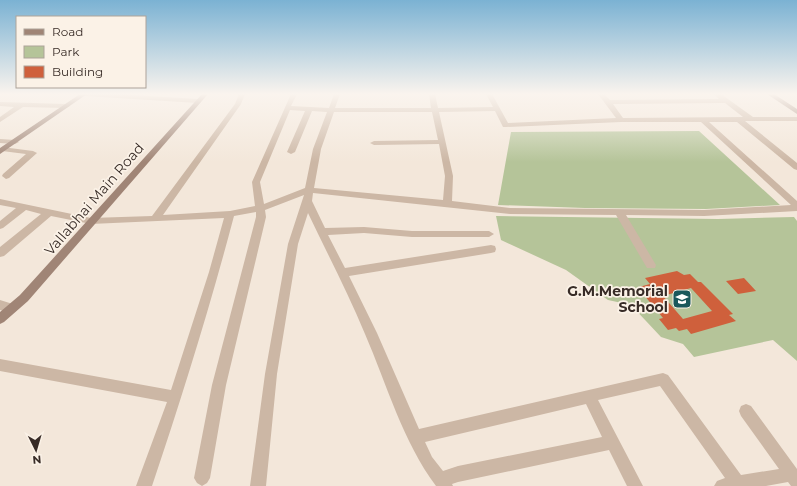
<svg xmlns="http://www.w3.org/2000/svg" width="797" height="486" font-family="Montserrat,sans-serif">
<rect width="100%" height="100%" fill="#f3e7da"/>
<path fill="#b5c499" d="M 699,131 L 780,205 L 706,209 L 585,208 L 498,205 L 511,132 Z
M 496,216 L 718,219 L 794,217 L 797,221 L 797,361 L 773,340 L 694,357 L 683,344 L 661,337 L 631,305 L 608,300 L 566,270 L 501,240 Z"/>
<path fill="#cf603c" fill-rule="evenodd" d="M 677,271 L 684,275 L 690,274 L 698,282 L 701,282 L 733,314 L 729,315 L 736,321 L 691,334 L 687,329 L 679,331 L 676,328 L 668,330 L 659,319 L 663,318 L 644,295 L 646,295 L 639,287 L 650,284 L 645,278 ZM 691,288 L 712,311 L 683,319 L 663,296 Z
M 744,278 L 756,291 L 738,294 L 726,281 Z"/>
<g fill="none" stroke-linecap="round" stroke-linejoin="round">
<path fill="#ccb7a5" fill-rule="evenodd" d="M 82,94 L 115,94 L 198,99 L 201,101 L 198,103 L 85,96 Z
M 239,94 L 245,94 L 241,104 L 163,215 L 230,211 L 255,206 L 252,182 L 291,94 L 297,94 L 291,106 L 329,108 L 334,94 L 340,94 L 335,108 L 431,108 L 429,94 L 435,94 L 438,108 L 493,107 L 486,94 L 492,94 L 508,123 L 616,118 L 598,94 L 604,94 L 610,100 L 719,99 L 714,94 L 721,94 L 753,117 L 797,117 L 797,121 L 745,121 L 797,163 L 797,170 L 794,169 L 737,122 L 709,122 L 797,201 L 797,211 L 704,216 L 626,215 L 656,265 L 655,268 L 647,268 L 616,215 L 510,214 L 313,193 L 312,201 L 325,228 L 364,227 L 412,231 L 489,231 L 494,234 L 489,237 L 412,237 L 364,233 L 328,235 L 345,268 L 491,245 L 495,246 L 496,249 L 495,252 L 491,253 L 349,276 L 377,333 L 419,429 L 663,373 L 668,375 L 741,475 L 779,469 L 741,416 L 739,411 L 741,406 L 746,404 L 751,406 L 797,469 L 797,486 L 791,486 L 788,482 L 766,486 L 714,486 L 717,481 L 725,478 L 660,386 L 598,400 L 643,486 L 627,486 L 609,450 L 458,482 L 452,484 L 453,486 L 436,486 C 403,442 387,385 365,334 C 348,293 327,253 308,213 L 298,244 L 277,374 L 266,486 L 250,486 L 265,374 L 288,244 L 304,195 L 265,210 L 266,217 L 226,385 L 210,478 L 207,483 L 202,486 L 197,483 L 194,478 L 212,385 L 256,217 L 256,212 L 234,216 C 210,307 182,397 152,486 L 136,486 L 167,402 L 0,371 L 0,359 L 171,390 L 209,272 L 224,218 L 91,224 L 51,216 L 4,256 L 0,257 L 0,247 L 41,214 L 26,210 L 3,228 L 0,229 L 0,221 L 16,208 L 0,205 L 0,199 L 91,218 L 152,216 L 235,104 ZM 725,103 L 743,117 L 623,118 L 613,104 ZM 290,110 L 305,111 L 287,152 L 291,154 L 295,152 L 312,111 L 327,112 L 313,149 L 305,188 L 264,204 L 260,182 ZM 495,111 L 503,127 L 506,127 L 621,122 L 701,122 L 791,205 L 704,210 L 510,208 L 452,201 L 453,176 L 439,112 ZM 334,112 L 432,112 L 438,140 L 374,141 L 370,143 L 374,145 L 439,144 L 445,176 L 443,200 L 314,188 L 321,149 ZM 586,404 L 602,437 L 458,466 L 443,471 L 432,457 L 425,442 Z
M 0,102 L 66,104 L 70,106 L 66,108 L 23,107 L 0,122 L 0,117 L 14,107 L 0,106 Z
M 0,139 L 15,140 L 19,142 L 15,144 L 0,143 Z
M 2,147 L 33,151 L 37,153 L 9,178 L 6,179 L 2,176 L 3,174 L 26,154 L 2,151 Z
M 0,300 L 16,305 L 18,308 L 16,311 L 12,313 L 0,310 Z"/>
<path fill="#a08576" fill-rule="evenodd" d="M 80,94 L 87,94 L 0,154 L 0,148 Z
M 202,94 L 208,94 L 28,301 L 4,322 L 0,324 L 0,312 L 20,295 Z
M 767,94 L 774,94 L 797,109 L 797,114 Z"/>
</g>
<linearGradient id="sky" x2="0" y2="1"><stop stop-color="#7bb2d3"/><stop offset="0.58" stop-color="#faf4ee"/><stop offset="1" stop-color="#faf4ee" stop-opacity="0"/></linearGradient>
<rect width="797" height="162" fill="url(#sky)"/>
<defs>
<symbol id="school-square" viewBox="-11 -11 22 22"><rect x="-9" y="-9" width="18" height="18" rx="4" fill="#19585c" stroke="#fbf2e7"/><path d="M0-5L7-2L0 1L-7-2ZM-4 1L0 2.5L4 1V4Q0 6-4 4Z" fill="#fff"/></symbol>
</defs>
<g fill-rule="evenodd">
<use href="#school-square" x="671" y="288" width="22" height="22"/>
</g>
<g text-anchor="middle" stroke-width="3.5" stroke-linejoin="round" paint-order="stroke">
<g font-size="14" fill="#382c27" stroke="#fbf2e7">
<text transform="translate(94 199) rotate(-49)" y="5">Vallabhai Main Road</text>
</g>
<g font-size="14" font-weight="bold" fill="#382c27" stroke="#fbf2e7" text-anchor="end">
<text x="668" y="296">G.M.Memorial<tspan x="668" dy="16">School</tspan></text>
</g>
</g>
<rect x="16" y="16" width="130" height="72" fill="#fbf2e7" stroke="#ada39a"/>
<rect x="24" y="29" width="20" height="6" fill="#a08576" stroke="#ada39a"/>
<text x="52" y="36" font-size="12" fill="#382c27">Road</text>
<rect x="24" y="46" width="20" height="12" fill="#b5c499" stroke="#ada39a"/>
<text x="52" y="56" font-size="12" fill="#382c27">Park</text>
<rect x="24" y="66" width="20" height="12" fill="#cf603c" stroke="#ada39a"/>
<text x="52" y="76" font-size="12" fill="#382c27">Building</text>
<g transform="translate(36 450) rotate(175)" stroke="#fbf2e7" stroke-width="3" paint-order="stroke">
<path d="M0-3L7 15L0 10L-7 15Z" fill="#382c27"/>
<text y="-6" font-size="11" font-weight="bold" text-anchor="middle" fill="#382c27">N</text>
</g>
</svg>
